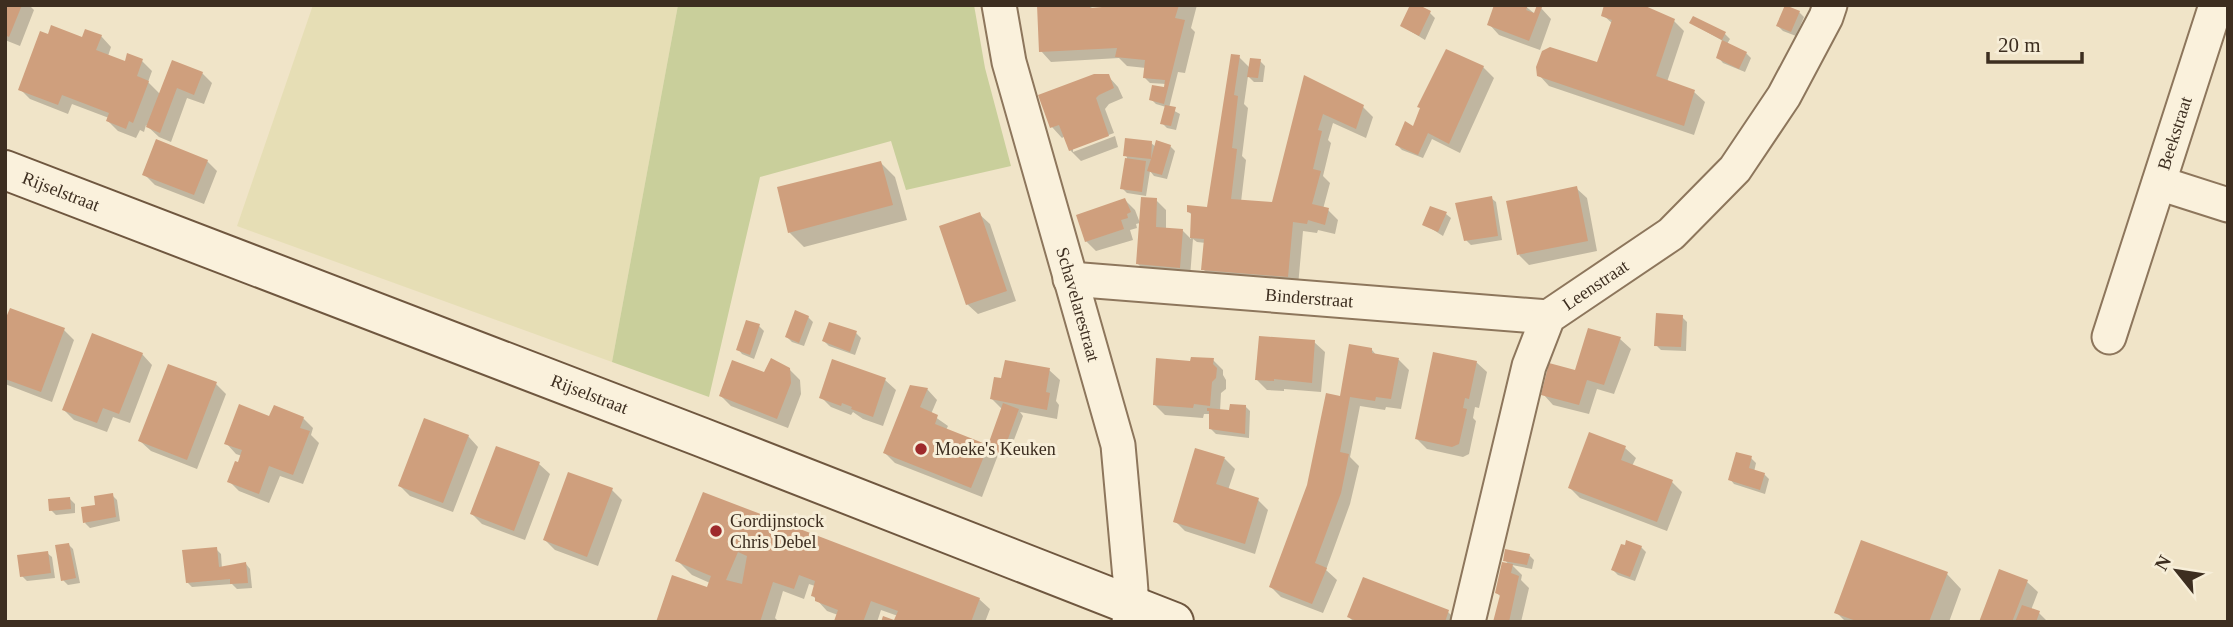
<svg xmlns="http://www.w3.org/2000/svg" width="2233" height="627" font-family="'Times New Roman',serif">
<rect width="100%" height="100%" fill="#f0e4c8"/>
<path fill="#e6deb5" d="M 313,5 L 678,5 L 612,362 L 237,226 Z"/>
<path fill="#c9cf9b" d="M 678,5 L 974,5 L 985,68 L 1011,166 L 906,190 L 891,141 L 760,177 L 709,397 L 612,362 Z"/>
<path fill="#0003" d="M 5,5 L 29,5 L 34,10 L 20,46 L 5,40 Z
M 1089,5 L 1094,10 L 1129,5 L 1197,5 L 1191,28 L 1195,32 L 1185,73 L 1178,72 L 1169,108 L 1180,114 L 1176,130 L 1167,128 L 1162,123 L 1166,107 L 1156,104 L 1151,99 L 1165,89 L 1166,84 L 1150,83 L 1145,78 L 1146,68 L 1127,66 L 1119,58 L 1051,62 L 1041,51 Z
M 1414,5 L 1430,13 L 1435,18 L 1425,40 L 1402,26 Z
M 1524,5 L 1535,14 L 1541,8 L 1551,19 L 1540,50 L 1499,35 L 1489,24 Z
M 1799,12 L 1804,17 L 1796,36 L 1783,31 L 1778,26 Z
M 1603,15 L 1674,21 L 1684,31 L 1667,82 L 1694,92 L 1705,102 L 1694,135 L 1549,86 L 1539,75 L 1598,64 L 1613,24 Z
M 1691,23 L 1725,34 L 1730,39 L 1727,44 L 1746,53 L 1751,58 L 1745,72 L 1723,63 L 1718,57 L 1723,41 Z
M 101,36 L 111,47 L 108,56 L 126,63 L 142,61 L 152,71 L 148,82 L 161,95 L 202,73 L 212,83 L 204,104 L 187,98 L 171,142 L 159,137 L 146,125 L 144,132 L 140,130 L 136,138 L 118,131 L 108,121 L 109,118 L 72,104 L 68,114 L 30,99 L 20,89 L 83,39 Z
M 1239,57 L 1250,68 L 1260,61 L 1265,66 L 1263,82 L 1254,82 L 1248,76 L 1244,104 L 1248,108 L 1242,156 L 1246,160 L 1241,202 L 1273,204 L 1305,78 L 1363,107 L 1373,117 L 1366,138 L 1333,123 L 1328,140 L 1331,143 L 1323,176 L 1330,183 L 1323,209 L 1328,210 L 1338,220 L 1335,234 L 1318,230 L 1317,233 L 1303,231 L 1298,286 L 1213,279 L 1203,269 L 1206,243 L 1197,242 L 1193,239 L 1190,277 L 1148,274 L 1138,264 L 1156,200 L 1166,210 L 1166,229 L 1183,231 L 1191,239 L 1193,216 L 1189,212 L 1209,209 Z
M 1483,67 L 1494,78 L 1460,153 L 1432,139 L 1423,158 L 1402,150 L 1397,145 Z
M 1108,76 L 1118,87 L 1123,98 L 1109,104 L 1105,109 L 1114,133 L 1073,148 L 1073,152 L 1115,136 L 1118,147 L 1081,161 L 1070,150 L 1065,136 L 1062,138 L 1052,127 Z
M 1151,143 L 1156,147 L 1170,146 L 1175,151 L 1167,179 L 1154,176 L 1150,171 L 1146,196 L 1127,193 L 1122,188 L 1127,157 L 1125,155 Z
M 207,161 L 217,171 L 204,204 L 155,185 L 144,174 Z
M 881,163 L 895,177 L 907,220 L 804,247 L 789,232 Z
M 1576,188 L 1587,198 L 1597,251 L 1529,265 L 1519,255 Z
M 1491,198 L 1496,202 L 1502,240 L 1471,245 L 1466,240 Z
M 1125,200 L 1135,210 L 1140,223 L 1136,224 L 1137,228 L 1130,230 L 1133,240 L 1096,251 L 1086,241 Z
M 979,214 L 990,224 L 1016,301 L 978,314 L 967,304 Z
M 1446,214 L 1451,218 L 1443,236 L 1424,224 Z
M 808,317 L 813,322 L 804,346 L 792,342 L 787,337 Z
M 1682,317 L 1687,322 L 1686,351 L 1661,350 L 1656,345 Z
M 5,325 L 64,330 L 74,340 L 52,402 L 5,384 Z
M 759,326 L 764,331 L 754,359 L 742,354 L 738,349 Z
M 1589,330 L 1620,339 L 1631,349 L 1614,394 L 1597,389 L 1589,414 L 1553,405 L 1543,394 L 1576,372 Z
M 856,333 L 861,338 L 855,355 L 829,346 L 824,341 Z
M 1314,342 L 1325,352 L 1321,392 L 1284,389 L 1284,391 L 1267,390 L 1257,380 Z
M 1372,350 L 1377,356 L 1399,360 L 1409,370 L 1401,409 L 1386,407 L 1385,410 L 1360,406 L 1350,457 L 1359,466 L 1350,504 L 1326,570 L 1337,580 L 1323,613 L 1281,597 L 1271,587 L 1342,398 Z
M 142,354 L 152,365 L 130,423 L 113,417 L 107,432 L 74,420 L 64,410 Z
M 1213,360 L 1223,370 L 1223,375 L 1226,380 L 1226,389 L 1221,393 L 1220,411 L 1231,412 L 1245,406 L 1250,411 L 1249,438 L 1216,434 L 1211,429 L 1211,414 L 1204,414 L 1203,418 L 1165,415 L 1155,405 L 1191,363 Z
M 1476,362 L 1487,372 L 1479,408 L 1475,407 L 1473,418 L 1476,421 L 1469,454 L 1463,457 L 1427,449 L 1417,439 Z
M 789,369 L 800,380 L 801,394 L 788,428 L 731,406 L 721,396 L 765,374 Z
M 1049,370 L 1060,380 L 1056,401 L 1059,405 L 1057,419 L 1020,412 L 1023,416 L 1007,458 L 998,455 L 982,497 L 895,463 L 885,453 L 927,389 L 937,400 L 931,414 L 948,426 L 946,430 L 989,448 L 1003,410 L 992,399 L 1003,380 Z
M 885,380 L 896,390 L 883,426 L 863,419 L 853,412 L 851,415 L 831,407 L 821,397 Z
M 216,384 L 226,394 L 197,469 L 151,451 L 140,441 Z
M 270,418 L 303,418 L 313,428 L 311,435 L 319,443 L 303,484 L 280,476 L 269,503 L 239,491 L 229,481 L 242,456 L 236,454 L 226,443 Z
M 1590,434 L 1625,448 L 1636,458 L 1632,466 L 1672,482 L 1682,492 L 1667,531 L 1580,498 L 1570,488 Z
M 468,436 L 478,447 L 453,512 L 410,496 L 400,486 Z
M 497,448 L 539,464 L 550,474 L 525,540 L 482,524 L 472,514 Z
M 1197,450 L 1225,459 L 1235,469 L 1228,490 L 1258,500 L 1268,510 L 1255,554 L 1185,531 L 1175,521 Z
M 1751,458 L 1756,463 L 1754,472 L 1764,474 L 1769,479 L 1765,494 L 1734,484 L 1730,479 Z
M 612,490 L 622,500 L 598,566 L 555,550 L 545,540 Z
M 704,494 L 979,599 L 990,609 L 985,622 L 895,622 L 898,616 L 881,610 L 877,622 L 837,622 L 838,615 L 827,611 L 817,600 L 812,595 L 815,586 L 809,584 L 804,599 L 783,591 L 775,618 L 779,622 L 658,622 L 708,589 L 710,583 L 692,575 L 677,560 Z
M 112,495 L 117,500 L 120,521 L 90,528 L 85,523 L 97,507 Z
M 70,499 L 75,504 L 75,513 L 56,515 L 51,510 Z
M 68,544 L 73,549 L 80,583 L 68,585 L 63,580 Z
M 1641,547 L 1646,552 L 1635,581 L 1618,575 L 1613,570 Z
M 216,549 L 221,554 L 222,569 L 246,564 L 250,569 L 252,588 L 237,589 L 232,584 L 192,587 L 187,582 Z
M 47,553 L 52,557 L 55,578 L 27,581 L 22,576 Z
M 1529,555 L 1534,560 L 1532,569 L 1512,565 L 1522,575 L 1521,580 L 1529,588 L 1521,622 L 1495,622 L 1501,597 L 1497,593 L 1509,565 L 1505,560 Z
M 1947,574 L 1961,589 L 1949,622 L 1846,622 L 1836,612 Z
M 2027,582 L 2038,592 L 2031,610 L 2039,613 L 2048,622 L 1981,622 Z
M 1448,612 L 1458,622 L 1354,622 L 1349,617 Z"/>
<path fill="#cf9f7d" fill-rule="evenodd" d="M 5,5 L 22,5 L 9,37 L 5,35 Z
M 1037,5 L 1090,5 L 1090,8 L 1126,5 L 1179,5 L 1175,18 L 1185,20 L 1164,104 L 1149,100 L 1152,85 L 1164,87 L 1165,80 L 1143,78 L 1145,60 L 1115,57 L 1117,48 L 1039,52 Z
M 1410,5 L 1419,5 L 1431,11 L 1419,36 L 1400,26 Z
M 1494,5 L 1528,5 L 1526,10 L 1534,13 L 1537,5 L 1542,7 L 1529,41 L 1487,25 Z
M 1604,5 L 1643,5 L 1675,19 L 1656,76 L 1695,90 L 1684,126 L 1537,76 L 1536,67 L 1542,51 L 1550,47 L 1597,62 L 1612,20 L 1601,16 Z
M 1785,5 L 1800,11 L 1791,32 L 1776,26 Z
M 1693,16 L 1726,32 L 1722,40 L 1689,23 Z
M 51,25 L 82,37 L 85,29 L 102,35 L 96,50 L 125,61 L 127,53 L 143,59 L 137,76 L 149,81 L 133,123 L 129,121 L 126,129 L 106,121 L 109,113 L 62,95 L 58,105 L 18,90 L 40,31 L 48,34 Z
M 1722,40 L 1747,52 L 1739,69 L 1716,58 Z
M 1446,49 L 1484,66 L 1449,144 L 1428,133 L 1418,155 L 1395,145 L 1405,121 L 1413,126 L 1420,108 L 1417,107 Z
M 1231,54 L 1240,55 L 1234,95 L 1238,96 L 1232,148 L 1237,149 L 1231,199 L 1272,202 L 1304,75 L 1364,105 L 1356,129 L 1323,114 L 1318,130 L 1322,131 L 1313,169 L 1321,171 L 1312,204 L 1329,208 L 1325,225 L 1308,220 L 1307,224 L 1293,222 L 1288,277 L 1201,270 L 1204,239 L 1190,238 L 1191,213 L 1187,212 L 1187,205 L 1207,207 Z
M 1250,58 L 1261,59 L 1258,78 L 1247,77 Z
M 172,60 L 203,72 L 194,95 L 177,88 L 160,133 L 146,127 Z
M 1094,74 L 1109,74 L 1114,88 L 1099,95 L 1096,98 L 1109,136 L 1069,151 L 1059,125 L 1050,128 L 1038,95 Z
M 1165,105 L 1176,107 L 1171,126 L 1160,124 Z
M 1125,138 L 1152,141 L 1151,159 L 1156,140 L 1171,145 L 1162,175 L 1147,171 L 1151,159 L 1123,156 Z
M 156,139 L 208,160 L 194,195 L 142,175 Z
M 1125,158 L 1146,161 L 1142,192 L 1120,189 Z
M 881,161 L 893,205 L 788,233 L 777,187 Z
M 1577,186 L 1588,241 L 1517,255 L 1506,201 Z
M 1492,196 L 1498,236 L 1464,241 L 1455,203 Z
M 1141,197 L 1157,198 L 1156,227 L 1183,229 L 1180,268 L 1136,264 Z
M 1125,198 L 1131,212 L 1127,214 L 1128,218 L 1121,220 L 1124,229 L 1085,242 L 1076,215 Z
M 1430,206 L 1447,212 L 1438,232 L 1422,225 Z
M 980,212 L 1007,291 L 966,305 L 939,226 Z
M 10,308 L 65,328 L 41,392 L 5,379 L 5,320 Z
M 795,310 L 809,316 L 799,343 L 785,337 Z
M 1656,313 L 1683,315 L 1681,347 L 1654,346 Z
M 746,320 L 760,324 L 750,355 L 736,350 Z
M 829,322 L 857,331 L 850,352 L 822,341 Z
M 1588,328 L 1621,337 L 1604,385 L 1587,380 L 1579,405 L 1541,395 L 1549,363 L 1575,370 Z
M 92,333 L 143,353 L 119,414 L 103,408 L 97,423 L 62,410 Z
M 1259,336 L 1315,340 L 1312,383 L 1274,379 L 1274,381 L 1255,380 Z
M 1349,344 L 1372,348 L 1372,353 L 1399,358 L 1391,399 L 1376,397 L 1375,401 L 1350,397 L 1340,452 L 1349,454 L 1341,493 L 1315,563 L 1327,568 L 1312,604 L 1269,587 L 1307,485 L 1326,393 L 1340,396 Z
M 1433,352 L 1477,361 L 1469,399 L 1465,398 L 1463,408 L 1467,409 L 1459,444 L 1452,447 L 1415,439 Z
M 1191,357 L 1214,358 L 1213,364 L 1217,368 L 1216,378 L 1212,382 L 1210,406 L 1194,404 L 1193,408 L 1153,405 L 1156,358 L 1190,361 Z
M 771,358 L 790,368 L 791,383 L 777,419 L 719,396 L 732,360 L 764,372 Z
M 832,359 L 886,378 L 873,417 L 851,409 L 852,407 L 842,403 L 841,406 L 819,398 Z
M 1005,360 L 1050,368 L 1046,392 L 1050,393 L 1047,410 L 990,399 L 994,377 L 1001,378 Z
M 168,364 L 217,382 L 187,460 L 138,441 Z
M 910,385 L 928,388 L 920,407 L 938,415 L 935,424 L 988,445 L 1003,403 L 1019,409 L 1002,455 L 987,449 L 971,488 L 883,453 Z
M 239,404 L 269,416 L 274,405 L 304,417 L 300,428 L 310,431 L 293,475 L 269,466 L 259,494 L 227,482 L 235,461 L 238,462 L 242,450 L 224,444 Z
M 1230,404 L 1246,405 L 1245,434 L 1209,429 L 1209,411 L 1207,411 L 1207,408 L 1229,410 Z
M 424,418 L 469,435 L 443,503 L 398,486 Z
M 1589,432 L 1626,446 L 1621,460 L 1673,480 L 1657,522 L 1568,488 Z
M 496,446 L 540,462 L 514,531 L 470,514 Z
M 1195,448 L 1225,457 L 1216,484 L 1259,498 L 1245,544 L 1173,522 Z
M 1736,452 L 1752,456 L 1749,468 L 1765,473 L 1760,490 L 1728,480 Z
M 568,472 L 613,488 L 587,557 L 543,540 Z
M 703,492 L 980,598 L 971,622 L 881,622 L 883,616 L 894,620 L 898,611 L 871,601 L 863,622 L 836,622 L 834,621 L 838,610 L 815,601 L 815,597 L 811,596 L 815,581 L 799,575 L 794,589 L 773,582 L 760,622 L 656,622 L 672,575 L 707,587 L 711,576 L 675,561 ZM 738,552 L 747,556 L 742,584 L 726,580 Z
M 113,493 L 116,517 L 83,523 L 81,507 L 95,505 L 94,496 Z
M 70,497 L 71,509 L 49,511 L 48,499 Z
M 1626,540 L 1642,546 L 1630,577 L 1611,570 L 1621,544 L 1625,545 Z
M 1861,540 L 1948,572 L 1929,622 L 1859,622 L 1834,613 Z
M 69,543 L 76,578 L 61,581 L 55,545 Z
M 217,547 L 219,567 L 246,562 L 248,583 L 230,584 L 230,579 L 186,583 L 182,550 Z
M 1505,549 L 1530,554 L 1527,565 L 1503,561 Z
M 48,551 L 51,573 L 20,577 L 17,555 Z
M 1502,562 L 1513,564 L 1511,573 L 1519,576 L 1509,622 L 1493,622 L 1500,595 L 1495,593 Z
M 1999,569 L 2028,580 L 2012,622 L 1979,622 Z
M 1363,577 L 1449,610 L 1445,622 L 1359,622 L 1347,617 Z
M 2022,605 L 2040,611 L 2036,622 L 2015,622 Z"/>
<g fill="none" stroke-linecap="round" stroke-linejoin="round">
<defs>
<g id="street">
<path id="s1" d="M 999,5 L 1009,62 L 1118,445 L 1130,578 L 1132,606 L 1129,622"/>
<path d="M 2159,183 L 2228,205"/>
<path id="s2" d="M 1070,279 L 1548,317"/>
<path id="s3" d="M 2109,337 L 2216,5"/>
<path id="s4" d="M 1468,622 L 1529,366 L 1548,317 L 1671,234 L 1735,169 L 1784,96 L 1826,17 L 1830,5"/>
</g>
<g id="secondary">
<path id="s5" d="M 5,170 L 701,437 L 1174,622"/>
</g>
</defs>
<use href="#street" stroke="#8d765c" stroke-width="37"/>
<use href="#secondary" stroke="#6f573f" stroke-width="42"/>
<use href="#street" stroke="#faf1dc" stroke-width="33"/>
<use href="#secondary" stroke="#faf1dc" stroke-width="38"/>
</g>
<g fill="#9e2a2b" stroke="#f7eed8" stroke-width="2.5">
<circle cx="921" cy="449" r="7"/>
<circle cx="716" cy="531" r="7"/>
</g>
<g text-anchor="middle" stroke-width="6" stroke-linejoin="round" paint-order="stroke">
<g font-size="18" fill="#3d2e20" stroke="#f7eed8">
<text dy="6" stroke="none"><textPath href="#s3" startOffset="214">Beekstraat</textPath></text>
<text dy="6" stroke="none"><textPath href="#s5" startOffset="60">Rijselstraat</textPath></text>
<text dy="6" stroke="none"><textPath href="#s4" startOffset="373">Leenstraat</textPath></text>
<text dy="6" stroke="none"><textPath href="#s2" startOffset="240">Binderstraat</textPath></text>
<text dy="6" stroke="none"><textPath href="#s1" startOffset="310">Schavelarestraat</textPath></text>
<text dy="6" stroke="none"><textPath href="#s5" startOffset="626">Rijselstraat</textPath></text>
</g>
<g font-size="18" fill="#3d2e20" stroke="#f7eed8" text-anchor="start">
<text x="935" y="455">Moeke's Keuken</text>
<text x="730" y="527">Gordijnstock<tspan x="730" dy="21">Chris Debel</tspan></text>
</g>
</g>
<rect width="2233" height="627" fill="none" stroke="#3d2e20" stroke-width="14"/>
<g transform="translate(2177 571) rotate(300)" stroke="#f7eed8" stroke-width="5" paint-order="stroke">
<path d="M0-5L12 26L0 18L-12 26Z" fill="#3d2e20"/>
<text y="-10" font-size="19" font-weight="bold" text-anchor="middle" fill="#3d2e20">N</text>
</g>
<path d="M1988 52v10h94v-10" fill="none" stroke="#3d2e20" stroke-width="3.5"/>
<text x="1998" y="52" font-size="21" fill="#3d2e20" stroke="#f7eed8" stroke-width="5" paint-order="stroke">20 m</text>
</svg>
